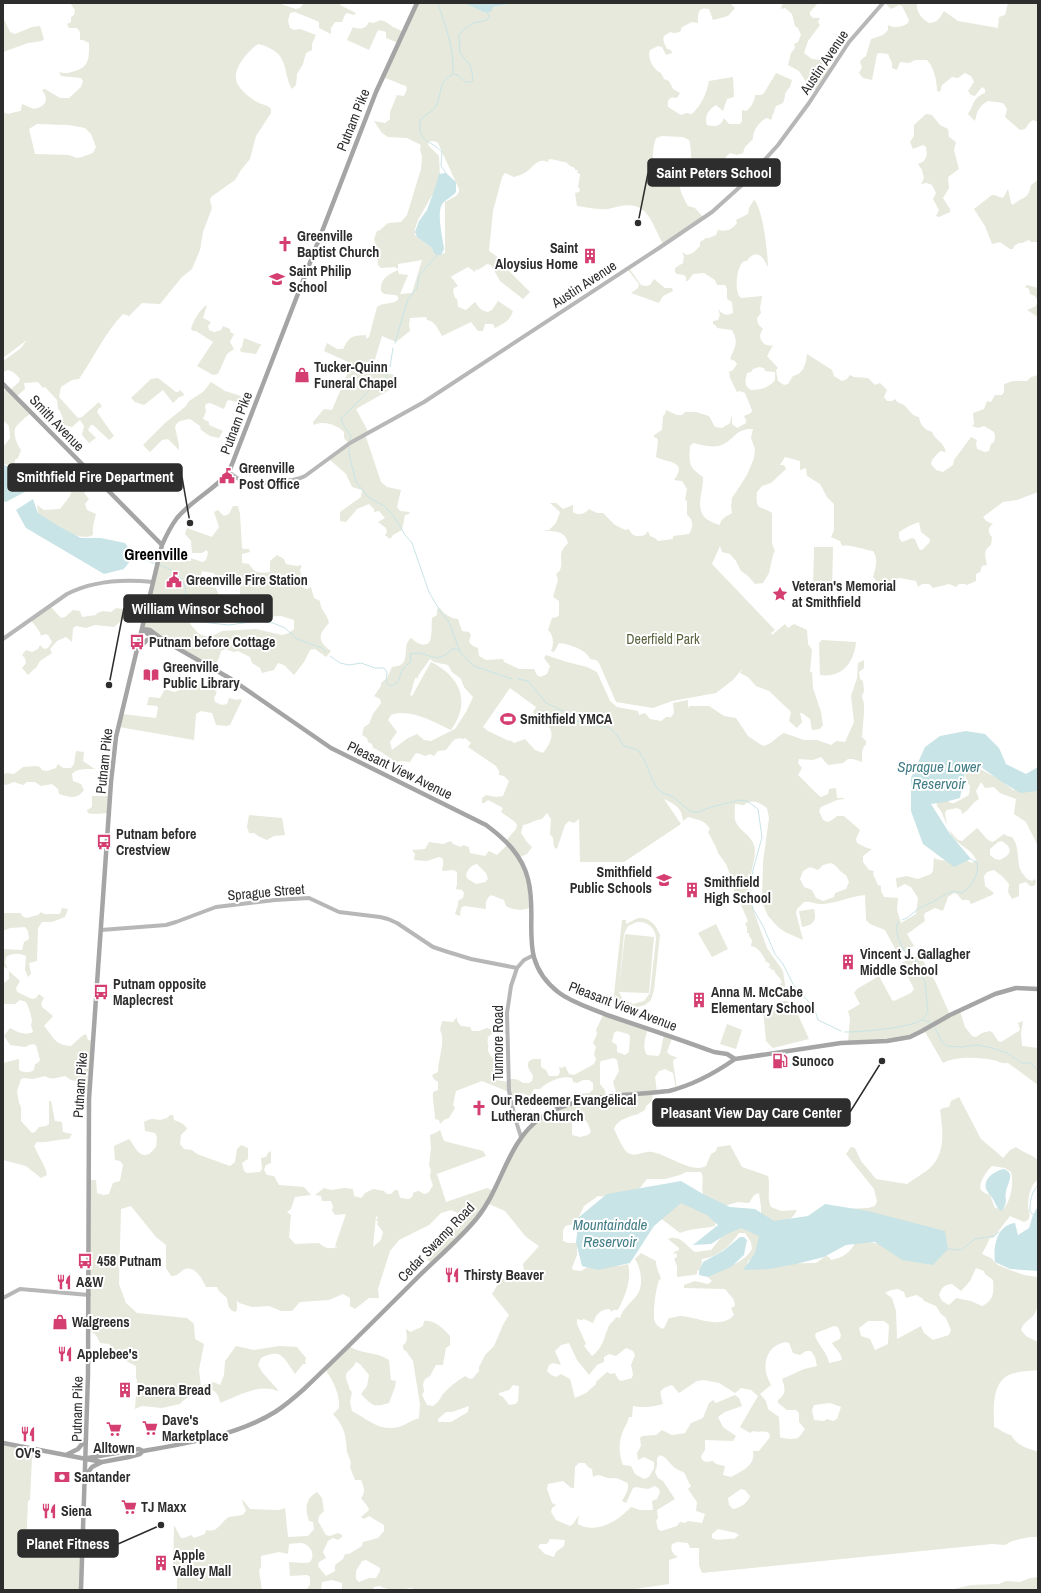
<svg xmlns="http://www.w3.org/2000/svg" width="1041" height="1593" font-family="'Archivo Narrow',sans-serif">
<rect width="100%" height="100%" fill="#fff"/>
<path fill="#e6e9db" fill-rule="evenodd" d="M 70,3 L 278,3 L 296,9 L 300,8 L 304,3 L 341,3 L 340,5 L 356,13 L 354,15 L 347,13 L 345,15 L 342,22 L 335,22 L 331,28 L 331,34 L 319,28 L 319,22 L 317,21 L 295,12 L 290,13 L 288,21 L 290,28 L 294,30 L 300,29 L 316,35 L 312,44 L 312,50 L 306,53 L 303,64 L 297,74 L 296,85 L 292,89 C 284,76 288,59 273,50 C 268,47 264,45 258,44 C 248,51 231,70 237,83 C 240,90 251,99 257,102 C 262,105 267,104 271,109 L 271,113 L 256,136 L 250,159 L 241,170 L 235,180 L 211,197 L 210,200 L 212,208 L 203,232 L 200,250 L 192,269 L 182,277 L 160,304 L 142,303 L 129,316 L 123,314 C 105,333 94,357 79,379 L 72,380 L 61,387 L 59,397 L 78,418 L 82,417 L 99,402 L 102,407 L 99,408 L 97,412 L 114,436 L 109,440 L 93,425 L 91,425 L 88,430 L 96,438 L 89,443 L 82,435 L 84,426 L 80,420 L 72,427 L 60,424 L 63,419 L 60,411 L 58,409 L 57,400 L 45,387 L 43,388 L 38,382 L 24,383 L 25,389 L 16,397 L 31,413 C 27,416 16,425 15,429 C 13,434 17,445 21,450 L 18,458 L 15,460 L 14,468 L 3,463 L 3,447 L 10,438 L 9,426 L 3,420 L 3,392 L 7,388 L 10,390 L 19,382 L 20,379 C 17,375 13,371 8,370 L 3,372 L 3,361 L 20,349 L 27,340 L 3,358 L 3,112 L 8,114 L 20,111 L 21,110 L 22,104 L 34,109 C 45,107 50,100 42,90 L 45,89 L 60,98 L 69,98 L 81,87 L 83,81 L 81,78 L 61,76 L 59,72 C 66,74 69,73 75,71 C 90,67 89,57 89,43 L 83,40 L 80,40 L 80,32 L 77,28 L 69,28 L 67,24 L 71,22 L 71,17 L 74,15 L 75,10 ZM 37,124 L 69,125 L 85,128 L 91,134 L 96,147 L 93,153 L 82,157 L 77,158 L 69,155 L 35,154 L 29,129 Z
M 418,3 L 464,3 L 493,7 L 514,3 L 730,3 L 735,8 L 728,16 L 713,20 L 709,9 C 697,6 698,15 698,23 L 692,22 L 682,27 L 680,32 L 674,33 L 670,32 L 664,36 C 662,40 665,45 667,49 L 671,50 L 672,53 L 666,55 L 662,47 L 658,46 L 650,50 C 647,57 653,70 661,73 L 664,79 L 669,81 L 673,89 L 680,93 L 677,98 C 669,96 667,100 668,107 L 681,115 L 686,113 L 692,114 C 702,104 706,95 709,81 L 733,77 L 734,97 L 727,99 L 723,111 L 716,105 C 708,110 704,117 707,125 C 714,127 721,127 724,118 L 729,124 L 740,124 L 742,121 L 742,110 L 746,111 C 751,108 755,100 755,95 L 761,95 L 764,93 L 776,73 L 792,80 L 790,87 C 782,96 787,94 783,103 L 776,106 L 771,120 L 767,118 C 760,120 752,132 753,139 L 745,147 L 743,153 L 737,155 L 730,153 L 724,159 L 719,170 L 709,172 L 702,178 L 695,173 L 680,185 C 679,190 685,201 688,206 L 695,208 L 704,218 L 664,245 C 657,235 654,222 646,213 C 636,201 621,206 608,209 C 599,210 586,207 577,206 L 575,193 L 579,192 L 580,189 L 578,187 L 580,175 L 579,173 L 577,173 L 578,170 L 575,170 L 575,168 L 570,166 L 566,162 C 560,162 555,159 549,159 L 548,162 C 538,157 533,167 526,172 C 523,174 518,176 514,177 L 505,173 L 502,177 L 493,211 L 489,251 L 499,258 L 498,260 L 530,292 L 523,299 L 500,281 L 491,265 L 487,264 L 478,270 L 476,269 L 475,272 L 468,267 L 452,276 L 451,277 L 458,286 L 454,288 L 453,291 L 455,298 L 457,299 L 458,307 L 466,310 L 475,302 C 479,308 482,311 488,312 L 492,310 L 498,301 L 513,311 C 510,321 504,323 495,328 L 493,324 L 485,324 L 483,331 L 478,331 L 471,322 L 442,336 C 438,329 435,321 427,320 L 426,317 L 410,318 L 409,325 L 410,331 L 396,342 L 382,336 L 373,366 L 375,367 L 375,372 L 395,375 L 398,379 L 398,385 L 356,409 L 369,433 L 365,435 L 366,437 L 381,482 L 387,487 L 401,490 L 397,507 L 400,511 L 410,512 L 409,514 L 405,515 L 402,530 L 393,535 L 390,539 L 385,535 L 387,532 L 386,528 L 378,522 L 385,518 L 379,511 L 374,512 L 374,509 L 369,504 L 357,509 L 346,522 L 340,521 L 340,512 L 361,497 L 362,490 L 352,487 L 346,474 L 329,459 L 349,444 L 344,438 L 344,432 C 338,425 323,420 314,425 L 313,422 L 324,409 L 332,410 L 348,372 L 345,373 L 349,365 L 348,362 L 324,351 L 327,343 L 337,349 L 343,349 C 350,336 351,336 366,335 L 366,339 L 369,337 L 377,307 C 383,302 391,305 398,300 L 398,297 L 396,295 L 384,294 L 381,291 C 380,278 388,275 398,270 L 399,274 L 408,275 L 400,294 L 412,293 L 422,260 L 398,264 L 398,269 L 395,267 L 381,268 L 378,265 L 377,249 L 374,239 L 377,231 L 380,230 L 388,223 L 401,222 L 407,215 L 421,169 L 422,157 L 420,149 L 421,145 L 407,138 L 388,137 L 382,133 L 374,121 L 385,123 L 390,119 L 390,112 L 397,95 L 404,96 L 407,89 L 406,86 L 403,85 L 383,77 L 398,43 L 386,38 L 386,32 L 379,30 L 377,32 L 369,50 L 347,40 L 353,27 C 360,30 366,29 369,22 L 373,23 L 381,20 L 386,22 L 393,27 L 404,32 ZM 662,136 L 683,137 L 689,140 C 691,146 693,165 688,170 C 680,179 662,179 655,169 C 652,165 653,159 653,154 C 653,148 654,144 656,138 ZM 434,141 L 438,143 L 459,189 L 459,192 L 456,196 L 445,202 L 445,253 L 440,254 C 432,248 423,242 415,235 L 415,229 L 418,220 L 431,197 L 436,191 L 440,177 L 439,156 L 428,145 L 428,142 Z
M 786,3 L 818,3 L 810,12 L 810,15 L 813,18 L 820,18 L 818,22 L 820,25 L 808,41 L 804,53 L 812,59 L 820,60 L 822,63 L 831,69 L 817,91 L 806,82 L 799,71 L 788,65 L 791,53 L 795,48 L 794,44 L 798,42 L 801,35 L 798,28 L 795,26 L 792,14 L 785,8 L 781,9 L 782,5 Z
M 885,3 L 917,3 C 916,12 921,18 929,23 C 937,23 940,18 944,11 L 958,21 L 998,28 L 999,17 L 1005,15 L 1008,3 L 1038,3 L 1038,122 L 1033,120 L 1030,122 L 1025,129 L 1020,130 L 1005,117 L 1007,109 L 1003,103 L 988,101 C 979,106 977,111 975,121 L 968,114 C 974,105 973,97 985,93 L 985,89 L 982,87 L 975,96 L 971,95 L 968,91 L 974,82 L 971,76 L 965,73 L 958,78 L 952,77 L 942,85 L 940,92 L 937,91 C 937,81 934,67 927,60 L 915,60 L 909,63 L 900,62 L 897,70 L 892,68 L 892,63 L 888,54 L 880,53 L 877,54 L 872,80 L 863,78 L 859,73 L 862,67 L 860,62 L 862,59 L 866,56 L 871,39 L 883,35 L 888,30 L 888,25 C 895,29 902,27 908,23 L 909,20 L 902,6 L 899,5 L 891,9 Z
M 3,17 L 10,32 L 15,34 L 32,27 L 40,26 L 44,39 L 42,41 L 28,43 L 3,52 Z
M 926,114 L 932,115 L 940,125 L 948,129 L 949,137 L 956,142 L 954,150 L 959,169 L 948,177 L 949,188 L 943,198 L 950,209 L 950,212 L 939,217 L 936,216 L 939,210 L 933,199 L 936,193 L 932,185 L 927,183 L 921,184 L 924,178 L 922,170 L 918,164 L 924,161 L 927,155 L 926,147 L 923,145 L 913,149 L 910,142 L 914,136 L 914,125 Z
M 1038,180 L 1038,242 L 1031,242 L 1029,240 L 1022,243 L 1019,243 L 1014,246 L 1013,249 L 1010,249 L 1000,242 L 992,244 L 985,226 L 974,209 L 992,195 L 994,195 L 1003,198 L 1008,189 L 1011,203 L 1013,205 C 1022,196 1028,201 1031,185 Z
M 754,200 C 763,208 768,255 768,267 C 763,258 759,248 748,259 C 745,264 747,259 743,262 C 736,268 734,293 741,298 L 762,296 L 760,309 L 761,313 L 757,318 L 758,324 L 763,329 C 756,337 763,348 773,345 L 767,356 L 778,368 L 776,370 L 778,381 L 784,385 L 788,384 L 793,376 C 804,374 806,363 807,354 L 832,370 L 834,376 L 842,381 L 847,379 L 850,375 L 854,377 L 868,378 L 875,385 L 880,383 L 887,390 L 884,397 L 887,401 L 892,401 L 895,399 C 898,405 902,402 906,407 C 910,411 912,416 919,417 C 920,425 925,430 932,432 C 936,441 943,441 946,452 L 940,451 L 932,460 L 931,464 L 936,470 L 943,472 L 953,465 L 954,460 L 971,437 L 977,440 L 976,444 L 977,449 L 985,452 L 989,451 L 991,444 C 995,442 996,437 994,432 L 984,426 L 978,428 L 972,426 L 974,424 L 973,413 L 984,409 L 987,401 L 991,402 L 995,395 L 1002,395 L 1004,392 L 1004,384 L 1013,381 L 1027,381 L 1031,377 L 1038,375 L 1038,492 L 1017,500 L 1003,502 L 983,517 L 986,521 L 993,524 C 988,527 987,532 992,537 L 991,545 C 983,550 985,557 987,565 L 982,566 L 980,572 L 976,574 L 976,581 L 967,585 L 965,584 L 959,584 L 956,587 L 949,584 L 933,588 L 929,584 L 922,584 L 918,587 L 916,581 L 900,578 L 887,582 L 885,584 L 880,584 L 873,577 C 875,569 879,559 873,551 C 864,550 850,544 842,546 L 840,541 L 831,537 L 834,530 L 834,504 L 827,497 L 820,484 L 807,476 L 806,468 L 800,470 L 800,461 L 785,457 L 780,465 L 784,465 L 786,469 L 771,483 L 762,486 L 757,492 C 755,512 761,505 772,513 L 772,544 L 775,551 L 773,555 L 769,573 L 763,583 L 755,584 L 748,576 L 741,571 L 736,561 L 730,554 L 722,552 L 720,546 L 712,564 L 775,630 L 771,633 L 772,635 L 785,624 L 788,628 L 794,624 L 807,630 L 808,644 L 812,650 L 810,672 L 812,672 L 813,688 L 821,712 L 823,725 L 820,729 L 812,730 L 810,719 L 802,713 L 800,713 L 802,722 L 797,728 L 789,721 L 791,712 L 788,709 L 769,691 L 756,686 L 748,677 L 740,673 L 743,668 L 733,680 L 716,693 L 672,701 L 653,708 L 616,702 L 599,663 L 596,660 L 590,659 C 587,650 569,644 559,643 L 554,652 L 551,651 C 554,645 554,635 548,630 L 552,618 L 557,617 L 559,615 L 559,601 L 553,597 L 558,580 L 556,574 C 565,569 559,558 562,551 C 563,548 566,545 568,543 C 565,529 552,532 541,530 L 549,530 L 556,523 L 560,512 L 550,503 L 556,503 L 563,509 L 573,505 L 573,512 C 578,516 585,514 589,509 L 597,513 L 603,513 L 615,525 L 625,530 L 629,529 C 632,537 638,537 645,535 L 648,531 L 650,536 L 655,538 L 658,541 L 673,539 L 673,536 L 689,534 C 693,528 694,520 687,515 L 687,501 L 685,500 L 687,489 L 682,481 L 674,480 C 689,460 666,463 656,457 L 658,441 L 657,438 L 654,437 L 654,435 L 662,430 L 663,416 L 665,414 L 666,410 L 677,415 L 682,415 L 685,412 L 696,412 L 709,416 L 715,427 L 722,428 L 730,423 L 732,414 L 732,424 L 737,428 L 746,423 L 746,420 L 744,416 L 751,413 L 752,410 L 745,393 L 740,391 L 737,392 L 730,378 L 729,372 L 733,370 L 737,364 L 735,361 L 730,359 C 735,346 739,343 732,330 L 717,328 L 716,326 L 713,324 L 713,321 L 718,320 L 720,315 L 718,309 C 723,315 726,316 733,313 L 732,302 L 727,299 L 727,289 L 725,285 L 717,285 L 715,280 L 704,273 L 693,274 L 688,281 L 686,281 L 686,277 L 684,275 L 677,274 L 675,272 L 675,268 L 683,263 L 684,256 L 682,252 L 687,255 L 693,253 L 700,246 L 700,242 L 706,238 L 709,238 L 716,235 L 718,230 C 726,232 732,230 737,223 L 736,220 L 748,214 L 749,208 ZM 759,367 L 764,368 L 765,371 L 775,372 L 775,380 C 769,388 760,390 751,390 C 744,386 745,381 747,373 L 751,372 L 753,369 ZM 748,429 L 753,429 L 751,438 L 755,449 L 754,458 L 747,475 L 732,498 L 731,506 L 732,513 C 727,516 720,519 720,525 C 715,524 712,522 708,520 C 693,510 704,491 703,477 C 688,467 689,463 690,446 L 693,443 C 703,445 717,450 727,442 C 737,435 735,432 748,429 ZM 919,522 L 921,532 L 930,539 L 930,542 L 922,550 L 919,549 L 915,539 L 912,538 L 902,542 L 899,538 L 899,532 L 909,526 Z
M 629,268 L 641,285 L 646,286 L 650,285 L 654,279 L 665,288 L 672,288 L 673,291 L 663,296 L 659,303 L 631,293 L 638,288 L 639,284 L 628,270 Z
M 1027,285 L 1038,288 L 1038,317 L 1027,310 L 1036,306 L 1038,301 L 1035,296 L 1030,294 L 1029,289 L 1025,287 Z
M 207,305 L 203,318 L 211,322 L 208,326 L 209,330 L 214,332 L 221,330 L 223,326 L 230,329 L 230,332 L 234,334 L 230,342 L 234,349 L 227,354 L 218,374 L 213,375 L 197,366 L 213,342 L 196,331 L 193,331 L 191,329 C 193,321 200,309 207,305 Z
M 244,338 L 262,345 L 260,346 L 256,354 L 241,352 L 240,349 L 242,347 Z
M 158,378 L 176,392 L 178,392 L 180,390 L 184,394 L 183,396 L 179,397 L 173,403 L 163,390 L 144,405 L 135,402 L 131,398 L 151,379 Z
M 211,382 L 225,391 L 241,396 L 240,403 L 229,400 L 227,401 L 224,409 L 210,403 L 206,404 L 205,406 L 206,411 L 203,419 L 209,422 L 209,425 L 223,431 L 219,438 L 210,436 L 201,430 L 200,426 L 190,419 C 184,420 177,420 175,427 L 179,445 L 179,450 L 168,439 L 162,440 L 150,452 L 143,445 L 165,423 L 186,406 L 189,401 L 203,392 Z
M 83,466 L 97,480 L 84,493 L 89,499 L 85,504 L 87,510 L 96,514 C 94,522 92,527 93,535 C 80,543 52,523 39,516 L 37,505 L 44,510 L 60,509 L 70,496 L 78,469 Z
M 233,506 L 238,506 L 240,514 L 242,548 L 243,549 L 249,549 L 250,552 L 242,554 L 242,563 L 249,564 C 255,574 259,573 270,572 L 270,561 L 277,555 L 284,559 L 286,564 L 297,566 L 302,565 L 300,570 L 301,574 L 299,579 L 302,587 L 306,589 L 311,587 L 314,598 L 320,601 C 320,610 327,613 329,623 C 318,635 317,641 331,651 L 326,657 L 315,649 L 310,650 L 304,662 L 294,675 L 284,665 L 278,663 L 274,670 L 262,673 L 260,668 L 252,663 L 250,657 L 238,651 L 234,652 L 225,649 L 221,651 L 219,658 L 213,668 L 143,628 L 160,559 L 191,561 L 191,558 L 202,562 L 206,560 L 208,553 L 207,550 L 202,553 L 192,553 L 191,541 L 185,534 L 187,528 L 212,537 L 219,527 L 214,512 L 218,510 L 224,516 L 229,514 ZM 202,571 L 213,573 L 230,585 L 234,582 L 240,586 L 240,595 L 226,597 L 225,599 L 220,598 L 216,588 L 200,585 L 200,579 ZM 187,606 L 200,607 L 215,614 L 245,614 L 262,617 L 281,616 L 294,620 L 294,629 L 289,633 L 282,635 L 256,629 L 222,631 L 212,636 L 205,636 L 199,634 L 191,625 L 186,616 Z
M 814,547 L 833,547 L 832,592 L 813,592 Z
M 50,606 L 61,618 L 65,617 L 73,610 L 80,611 L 82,617 L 96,615 L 97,613 L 103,611 L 111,612 L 116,608 L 130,610 L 124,618 L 114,627 L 95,625 L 86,628 L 76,626 L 73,628 L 72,642 L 66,637 L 57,641 L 50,649 L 52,653 L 40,661 L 36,668 L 34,669 L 28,675 L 22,668 L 26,663 L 25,658 L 22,655 L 26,650 L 32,652 L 38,649 L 40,645 L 44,649 L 48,648 L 52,642 L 48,635 L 45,634 L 41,636 C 40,630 34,625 31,620 Z
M 440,608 C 443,614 452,619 458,619 L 462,631 L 469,632 L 471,635 L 469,642 L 473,646 L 478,648 L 479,656 L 486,660 L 503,659 L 504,662 L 519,669 L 534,669 L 537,675 L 540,677 L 547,674 L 550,666 L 544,658 L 546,655 L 567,662 L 587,667 L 597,672 L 610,701 L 617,707 L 638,711 L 639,715 L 645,713 L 650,719 L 661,721 L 666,717 L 671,717 L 674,713 L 673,703 L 688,700 L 688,708 L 690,706 L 709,706 L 724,716 L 736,718 L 748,736 L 763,746 C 771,745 776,737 784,733 L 804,740 L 817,740 L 831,745 L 836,741 L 845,742 L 854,722 L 851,696 L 857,678 L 858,663 L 864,660 L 864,668 L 859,672 L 860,679 L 863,681 L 864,691 L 862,696 L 864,704 L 864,712 L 862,737 L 866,741 L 866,745 L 864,746 L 862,752 L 862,762 L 853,759 L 848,759 L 843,763 L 828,765 L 821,757 L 813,760 L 799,759 L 798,763 L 802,768 L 798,775 C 806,782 812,790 821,797 L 828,794 L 829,789 L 836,788 L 837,798 L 844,798 L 844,799 L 837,800 L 821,807 L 819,811 L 823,820 L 828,822 L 835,818 L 837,816 L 844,816 L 860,830 L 856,839 L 857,843 L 867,848 L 872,849 L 863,856 L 863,862 L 869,870 L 874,871 L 873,874 L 878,885 L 881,886 L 881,891 L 884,897 L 898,898 L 897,910 L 901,923 L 916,914 L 918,898 L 911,887 L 905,884 L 897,888 L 896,878 L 907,876 L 918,879 L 931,874 L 933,871 L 934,858 L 939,860 L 954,861 L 965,860 L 972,863 L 976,860 C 971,847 953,844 949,830 L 958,840 L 962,841 L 977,828 C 983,833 986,841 993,842 L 1004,834 L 1007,836 L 1012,837 C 1019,846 1017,855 1019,865 C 1019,870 1024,875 1027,879 L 1032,881 L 1035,879 L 1036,883 L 1034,886 L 1030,886 L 1026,882 L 1019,884 L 1019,896 L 1012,899 L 1008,892 L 1009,884 L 1003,877 L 994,870 L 987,872 L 984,876 L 985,886 L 994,893 L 992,895 L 971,904 L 969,900 L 962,900 L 957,894 L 954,893 L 948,897 L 943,911 L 935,908 L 925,913 L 924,916 L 925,921 L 907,934 L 914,946 L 898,954 L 885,930 L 870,924 L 866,920 L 865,895 C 851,896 838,903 823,904 C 817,905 811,901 804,902 L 797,909 L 796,913 L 803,940 L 785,932 L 778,927 L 768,916 L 762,902 L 763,862 L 769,818 L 767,808 C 760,803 752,798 744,805 L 735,804 C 735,809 734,815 735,820 C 738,830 751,835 754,845 C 758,857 747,880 748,895 L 767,948 L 783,971 L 786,991 L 784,987 L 779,984 L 782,983 C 781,977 775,975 774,970 L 770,969 L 772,967 L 770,968 L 768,967 L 770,966 L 770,964 L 765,961 L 765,959 C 762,954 758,947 751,946 L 752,940 L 749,936 L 749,933 L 747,933 L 747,927 L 745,924 L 748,921 L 738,898 L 735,897 L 733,885 L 737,881 L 735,877 L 731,877 L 726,864 L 718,853 L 716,847 L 708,832 L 710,829 C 705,820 698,820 688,817 L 683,821 C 682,807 674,804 664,799 L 681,824 L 624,862 L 580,862 L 579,819 L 574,823 L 569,821 L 565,825 L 557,849 L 554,847 L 553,838 L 550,834 L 551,819 L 547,813 L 542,819 C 534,820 530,824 523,825 L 521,833 L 527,842 L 532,847 L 527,854 L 520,857 L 528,887 L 529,908 C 521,911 513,910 506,906 L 504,900 L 491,895 C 486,899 485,903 486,909 L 464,906 L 461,908 L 460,916 L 455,914 C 456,909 459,906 458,901 L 463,898 L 464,893 L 462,890 L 456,889 L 457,884 L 457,872 L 453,870 L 443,871 L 442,869 L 443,866 L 443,859 L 439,857 L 427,861 L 414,860 L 415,854 L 412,850 L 425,849 L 429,842 L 443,844 L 451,841 L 453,844 L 461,847 L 463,845 L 469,847 L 470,853 L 485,856 L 489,851 L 497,855 L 508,844 L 506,841 L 516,829 L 517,825 L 515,822 L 501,812 L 503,808 L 488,800 L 484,803 L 482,803 L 482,798 L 486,795 L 496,797 L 503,796 L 509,781 L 504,776 L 499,775 L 499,771 L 496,766 L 468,747 L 471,743 L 465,738 L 463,739 C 454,736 451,744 446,750 L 438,751 L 434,756 L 430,754 L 425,756 L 418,753 L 415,754 L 410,762 C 405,762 401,760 397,762 C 388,758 382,751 373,748 L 372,744 L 368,742 L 367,738 L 362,735 L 364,727 L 369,724 L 373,714 L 381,703 L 380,699 L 374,696 L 381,686 L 381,683 L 387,678 L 392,667 C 414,666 400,646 411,638 C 417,643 422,647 429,643 C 433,634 431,627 432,618 L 437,615 L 437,609 ZM 430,659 L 434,662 L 448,665 L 452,672 L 461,679 L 464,687 L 473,697 L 466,712 L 455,729 L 431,741 L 424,740 L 417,734 L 408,738 L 392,750 L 390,742 L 397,732 L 388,720 L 391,715 C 411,708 433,722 451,730 C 471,702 461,677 431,662 L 412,696 L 410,695 C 413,689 412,684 416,677 L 418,679 L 418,676 ZM 510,688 L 536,707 L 533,712 C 536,717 540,719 545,723 C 557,732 550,744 543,753 L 535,750 L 525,739 L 514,743 L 510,740 L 509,741 L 488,731 L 483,727 ZM 1002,841 C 1013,848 1012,854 1000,860 L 995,859 L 990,855 L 990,849 L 998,842 ZM 831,863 C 838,866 839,872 846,875 L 849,882 L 846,889 L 835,893 L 834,897 L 823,901 L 816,898 L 812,890 L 804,887 L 800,879 L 803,871 L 810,867 L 818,870 L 823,865 ZM 477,864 L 486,873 L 488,879 L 485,882 L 476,884 L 468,879 L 466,876 C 467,870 471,865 477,864 Z
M 822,640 L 856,642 C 854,663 842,678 820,675 L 819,643 Z
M 180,673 L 182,677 L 192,681 L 197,680 L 202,685 L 209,686 L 217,692 L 214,698 L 215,702 L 222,705 L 227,704 L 229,698 L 237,700 L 240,699 L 242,700 L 230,725 L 226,726 L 216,725 L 212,713 L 201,711 L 196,714 L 194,740 L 119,727 L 122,714 L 156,718 L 158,708 L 157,706 L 147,705 L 149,697 L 160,698 L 165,689 L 174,692 L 180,690 L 182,683 L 178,677 Z
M 76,751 L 84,752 L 83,761 L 95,769 C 87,769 77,768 72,774 L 73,781 L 81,784 L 84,790 C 77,800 69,797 59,794 L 58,789 L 52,784 L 41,786 L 35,782 L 27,782 L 23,785 L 14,782 L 6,785 L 3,784 L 3,775 L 6,773 L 14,774 L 23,767 L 36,766 L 40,767 L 42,770 L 47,771 L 56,768 L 58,764 L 63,768 L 71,768 L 74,764 Z
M 973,768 L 978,768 L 999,779 L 1013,790 L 1038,791 L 1038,846 L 1026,822 L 1014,814 L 1016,799 L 1000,793 L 994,787 L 985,788 L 981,782 L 976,791 L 979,799 C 972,802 969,811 962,814 L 961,810 L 957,808 L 947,810 L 945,813 L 947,825 L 941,811 L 937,806 L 936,794 C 957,806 948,806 969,795 L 970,786 L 966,780 L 965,772 Z
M 92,796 L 111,796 L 110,813 L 94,814 L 88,813 L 87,810 L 92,807 Z
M 249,815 L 282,818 L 285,835 L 274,836 L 267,840 L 258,836 L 254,833 L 249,833 L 247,827 Z
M 62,908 L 68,909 L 65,917 L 52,922 L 42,922 L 38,928 L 37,961 L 29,963 L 31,974 L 28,977 L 25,970 L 26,956 C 19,953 13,953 6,957 L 5,963 L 8,969 L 3,966 L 3,949 L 22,950 L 24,942 L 29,939 L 28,931 L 25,927 L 10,928 L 3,931 L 3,913 L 21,913 L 22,916 L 26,918 L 38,915 L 41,912 L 44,914 L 60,914 Z
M 814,909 C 817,920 814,925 802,927 L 799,911 Z
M 638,918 C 650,917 656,925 660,935 L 654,990 L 651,1000 L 645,1005 L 634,1008 L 625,1006 L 618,999 L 617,1004 L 613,1004 L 622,920 L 626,920 L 626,924 ZM 637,922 C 648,921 656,928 656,939 L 650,993 L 644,1001 L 633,1004 L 623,1000 L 619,992 L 649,993 L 654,937 L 625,934 L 619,991 L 624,934 L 628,926 Z
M 716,924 L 728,949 L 712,957 L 698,933 Z
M 920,955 L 936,983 L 950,1015 L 960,1011 L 965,1027 L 972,1036 L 976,1037 L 982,1033 L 990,1031 L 993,1033 L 998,1041 L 1001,1042 L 1019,1031 L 1020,1029 L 1018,1023 L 1023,1021 L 1021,1033 L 1022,1046 L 1038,1048 L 1038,1085 L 1008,1063 C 1001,1064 999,1061 993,1060 C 979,1057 955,1056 943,1063 L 924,1030 L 898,1039 L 848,1042 L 850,1018 L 848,1011 L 860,1004 L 854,993 L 857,989 L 879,976 L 892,1000 L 894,1001 L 911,993 L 914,989 L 901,963 Z
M 9,971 L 20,981 L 16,988 L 17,992 L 32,999 L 36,998 L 39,994 L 44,998 L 41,1003 L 42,1007 L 53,1016 L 44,1026 C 54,1037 54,1045 71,1046 L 82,1036 L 86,1034 L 88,1040 L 94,1041 L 90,1092 L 85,1090 L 80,1082 L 71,1080 L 65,1076 C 58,1077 52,1081 45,1076 L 33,1079 L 24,1078 L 21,1079 L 17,1091 L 19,1103 L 21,1107 L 21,1121 L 32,1133 L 35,1132 L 39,1127 L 46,1126 L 49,1124 L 49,1101 L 51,1101 L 55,1121 L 62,1122 L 63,1132 L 72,1134 L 69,1139 C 58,1139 48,1143 37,1142 L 34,1146 L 46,1170 L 47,1175 L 41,1178 L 26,1166 L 3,1160 L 3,1063 L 19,1059 L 19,1070 C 24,1073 30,1073 34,1070 L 35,1064 L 38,1063 L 40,1060 L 36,1045 L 32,1044 L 25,1047 L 10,1045 L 4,1036 L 10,1028 C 17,1032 25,1036 33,1032 L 31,1025 L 32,1021 C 31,1014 29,1008 26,1002 L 20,1000 L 15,1004 L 5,1004 L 3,1002 L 3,984 L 9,979 Z
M 783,1001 L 787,1001 L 795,1008 L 809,1039 L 773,1048 L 766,1041 L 763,1008 Z
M 604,1013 L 648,1029 C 645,1037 642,1048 647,1055 L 658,1056 L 660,1054 C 662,1047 662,1042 664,1035 L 672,1038 L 667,1052 L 670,1055 L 678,1058 L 674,1059 L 673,1062 L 677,1089 L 676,1089 L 673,1073 L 665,1069 L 659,1071 L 655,1077 L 657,1092 L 653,1093 L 652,1101 L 646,1106 L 645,1110 L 636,1115 L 634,1115 C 626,1118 617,1120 614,1129 C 617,1135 623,1150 628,1153 C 636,1158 644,1150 652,1152 C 667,1154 692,1174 706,1166 L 711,1154 L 716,1151 L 717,1147 L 730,1145 L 742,1167 L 768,1176 C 771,1186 766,1198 771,1207 L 781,1211 L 797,1210 C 789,1227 775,1222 761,1218 L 761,1207 L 759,1193 L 754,1195 L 749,1203 L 738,1202 L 724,1206 L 704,1197 C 700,1188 705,1180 701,1172 L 686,1172 L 680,1175 L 665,1179 L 647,1179 L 640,1188 L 611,1197 L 598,1196 L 584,1206 L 579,1217 L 574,1224 L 565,1226 L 563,1231 L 563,1241 L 568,1243 L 577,1243 L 577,1255 L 572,1268 L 573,1270 L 581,1271 L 599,1260 C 611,1265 615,1268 628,1264 C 632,1280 625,1296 618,1310 L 613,1310 L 612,1312 L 609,1309 C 599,1310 596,1315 593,1323 L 584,1319 L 581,1320 L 577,1319 L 577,1324 L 586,1344 L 584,1346 L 592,1356 C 602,1349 604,1338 608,1328 C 609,1324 614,1321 616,1317 L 620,1318 C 623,1308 631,1303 637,1295 C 644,1286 641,1268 635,1259 L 641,1253 L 656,1261 C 656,1269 659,1272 661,1279 L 659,1280 C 656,1287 652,1316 655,1322 C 656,1325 660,1327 662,1329 L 664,1328 L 669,1318 C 673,1318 677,1316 681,1316 C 697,1317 721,1330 734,1315 L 731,1308 L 735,1306 L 734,1300 L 725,1289 L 684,1288 L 684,1285 L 695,1281 L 708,1284 L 712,1281 L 706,1275 C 721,1269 744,1264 752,1249 L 751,1242 L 745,1233 L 739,1233 C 730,1246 718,1257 702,1259 L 701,1269 L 697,1271 L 697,1274 L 693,1275 L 677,1277 L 677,1266 L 674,1259 L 677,1257 L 677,1254 L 675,1253 L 673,1255 L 674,1252 L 679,1250 L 679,1248 L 668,1239 C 680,1234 686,1246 695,1252 L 711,1250 L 731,1225 L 755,1228 L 762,1240 L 757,1254 L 748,1261 L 746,1267 L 762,1264 L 816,1263 L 826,1256 L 829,1257 L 831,1260 C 842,1258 850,1253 855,1243 L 868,1242 L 880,1244 L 848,1209 L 868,1208 L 875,1206 L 877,1201 L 874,1189 L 846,1154 L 851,1147 L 855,1148 L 861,1161 L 876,1179 L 907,1184 C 914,1179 924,1173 930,1168 C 946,1153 943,1130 940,1110 L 943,1108 L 949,1107 L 951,1101 L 959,1097 L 981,1139 L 1001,1156 L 1003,1158 L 1010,1150 L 1016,1147 C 1022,1152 1031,1154 1038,1160 L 1038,1180 C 1030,1184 1028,1198 1028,1207 C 1029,1212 1031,1215 1028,1220 L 1024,1222 L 1010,1216 L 993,1238 L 990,1238 L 982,1254 L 991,1258 L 998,1265 L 1010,1270 L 1024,1275 L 1038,1277 C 1038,1289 1041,1306 1033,1316 C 1028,1321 1023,1323 1021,1330 L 1026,1336 L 1038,1342 L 1038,1370 C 1029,1371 1015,1371 1007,1376 C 991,1386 994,1411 994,1427 C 1001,1429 1004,1434 1011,1435 C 1017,1446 1027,1448 1038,1452 L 1038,1537 L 1030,1537 L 1012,1541 L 1005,1545 L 992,1544 L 702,1573 L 699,1565 L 699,1548 L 690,1548 L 688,1543 L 677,1542 L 672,1544 C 670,1549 673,1555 678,1557 L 669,1560 L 669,1584 L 628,1590 L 415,1590 L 412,1588 C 397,1590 393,1592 379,1586 L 374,1587 L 373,1590 L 342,1590 L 342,1583 L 332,1580 L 322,1582 L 321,1590 L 306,1590 L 310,1585 L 310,1577 L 307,1575 L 290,1576 L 289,1562 C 297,1562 302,1564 310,1562 C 315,1555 312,1548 305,1544 C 301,1542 293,1544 289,1544 L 288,1554 L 279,1552 L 261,1556 L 261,1567 L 259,1570 L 262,1590 L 177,1590 L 177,1574 L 173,1573 L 174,1525 L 181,1538 L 184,1538 L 191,1535 L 194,1538 L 205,1534 L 206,1530 C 217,1533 220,1524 226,1519 C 230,1515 238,1517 244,1514 L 246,1510 L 243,1504 L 242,1499 L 250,1509 L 279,1510 L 285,1508 L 288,1537 L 308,1536 L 314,1529 L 313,1522 L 309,1521 C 305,1509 305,1499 317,1492 L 322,1498 L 324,1511 L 319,1516 L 318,1521 L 326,1535 L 330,1536 L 338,1533 L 342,1535 L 342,1537 L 338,1540 L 333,1538 L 328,1541 L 323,1552 L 326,1558 L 319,1562 L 318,1566 L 326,1576 L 335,1571 L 335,1565 L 343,1559 L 345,1554 L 349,1554 L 362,1546 L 363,1542 L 378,1538 L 384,1531 L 384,1525 L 369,1516 L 364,1519 L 361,1517 L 369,1510 L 368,1507 L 361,1498 C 366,1492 364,1487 361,1480 L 355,1480 L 350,1467 C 352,1461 349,1458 347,1452 C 346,1449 347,1445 346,1442 C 345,1430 341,1423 333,1414 L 339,1408 C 340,1395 334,1382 325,1369 L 349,1346 C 362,1355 376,1351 389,1360 L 391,1380 L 396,1381 L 395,1387 L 389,1403 C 373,1408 372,1405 361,1394 L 367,1386 L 369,1375 L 360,1364 L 356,1362 C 351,1373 342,1369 348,1384 C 349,1387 349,1389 352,1392 L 350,1402 L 352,1411 C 367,1419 380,1432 399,1427 C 405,1425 412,1420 419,1418 L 420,1404 L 413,1361 L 406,1351 L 403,1349 L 403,1345 L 405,1344 L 407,1339 L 406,1329 L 411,1332 C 415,1329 419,1329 423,1326 L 424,1321 C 434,1319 444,1329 450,1336 L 450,1345 L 446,1348 L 443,1365 L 436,1365 L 430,1376 L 425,1379 L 423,1384 L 424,1391 L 422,1395 L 427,1405 L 433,1406 C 440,1401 438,1401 443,1394 C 449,1387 457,1381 465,1376 L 470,1379 L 473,1378 L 479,1371 L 479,1367 L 485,1355 L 494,1346 L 503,1325 L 509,1315 L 492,1294 L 501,1279 C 508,1279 513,1275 521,1274 L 524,1270 L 523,1264 L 539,1246 L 526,1237 L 505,1211 L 489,1204 L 432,1264 L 425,1257 L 432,1243 L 454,1228 L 459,1224 L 462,1215 L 451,1210 L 441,1213 L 429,1225 L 399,1240 L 390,1251 L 378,1289 L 379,1298 L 369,1298 L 355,1309 L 350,1306 L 350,1298 L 343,1294 L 329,1300 L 300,1302 L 292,1311 L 281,1311 L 269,1306 L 252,1307 L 239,1303 L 237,1300 L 237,1310 L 235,1312 C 228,1310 228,1305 227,1298 L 219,1291 L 217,1287 L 206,1287 C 202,1279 196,1266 185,1269 C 179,1272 179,1276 171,1276 L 166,1268 L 166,1245 L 156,1237 L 131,1206 L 121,1209 L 119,1284 L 126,1303 L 137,1313 L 187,1318 L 194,1324 L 195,1339 L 204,1344 L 199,1370 L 201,1386 C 211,1383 210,1380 220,1385 L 224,1375 L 225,1361 L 236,1346 L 254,1350 L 279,1346 L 297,1347 L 306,1358 L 305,1361 L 306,1364 L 303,1364 L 295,1374 C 283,1357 282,1348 261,1358 L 258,1365 L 262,1372 L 278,1390 L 277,1391 C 259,1383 236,1397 220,1403 C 218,1384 201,1388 190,1396 C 186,1399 183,1400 180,1404 L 162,1408 L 142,1406 L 135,1409 L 137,1380 L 136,1378 L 136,1366 L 126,1361 L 109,1344 L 100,1343 L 96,1335 L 89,1330 L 89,1180 L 96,1180 L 97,1193 L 103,1195 L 109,1194 L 113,1183 L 120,1181 L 123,1165 L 120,1161 L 115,1160 L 114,1146 L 129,1139 C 134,1144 138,1159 149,1154 C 151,1153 154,1149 156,1147 L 157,1137 L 155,1133 L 145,1131 L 144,1122 C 152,1118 152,1119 160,1120 L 167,1118 L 170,1115 L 173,1115 L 174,1120 C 180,1122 185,1124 187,1129 L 181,1135 L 180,1144 L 184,1149 L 192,1150 L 197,1154 L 230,1166 L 235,1162 L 237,1149 L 241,1145 L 248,1148 L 248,1159 L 242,1163 L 244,1171 L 247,1173 L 260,1172 L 262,1169 L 261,1158 L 266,1157 L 268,1153 L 271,1151 L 271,1163 L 266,1165 L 264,1170 L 267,1175 L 274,1176 L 279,1185 L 304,1187 L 311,1195 L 295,1197 L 291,1209 L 287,1212 L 291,1215 L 289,1237 L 295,1244 L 319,1243 C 325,1249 331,1249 338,1247 L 335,1246 L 346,1214 L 335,1215 L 332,1211 L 333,1206 L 331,1201 L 322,1201 L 321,1196 L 315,1195 L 324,1188 L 331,1190 L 344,1188 L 353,1189 L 354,1196 L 361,1198 L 363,1196 L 365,1193 L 373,1189 L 384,1191 L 387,1194 L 391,1194 L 395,1190 L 398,1190 L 400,1198 L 409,1199 L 412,1197 L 414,1192 L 419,1191 L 424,1194 C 431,1193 429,1190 433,1186 L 430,1176 L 431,1170 L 429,1165 L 431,1148 L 430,1135 L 437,1132 L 440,1130 L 444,1141 L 483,1151 L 486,1156 L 437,1174 L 446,1202 L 487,1188 L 495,1191 L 521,1137 L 544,1117 L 577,1102 L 578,1094 L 589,1093 L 593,1090 L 593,1083 L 589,1080 L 583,1080 L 577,1083 L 573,1082 L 572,1078 C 561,1075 547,1082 540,1089 L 534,1089 L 530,1096 L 522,1093 L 511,1103 L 509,1092 L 482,1081 L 456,1091 L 453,1105 L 455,1108 L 449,1118 L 444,1120 L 440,1124 L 439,1120 L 435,1119 C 435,1109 432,1102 433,1092 L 438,1090 L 438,1082 L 434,1079 L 432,1075 L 438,1072 C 438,1060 446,1040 440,1030 L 442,1021 L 453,1022 L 457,1017 L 457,1021 L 461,1026 L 470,1027 L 472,1031 L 479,1031 L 487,1028 L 495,1031 L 508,1030 L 508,1033 C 499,1034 485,1030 488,1044 C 489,1047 487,1050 489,1053 C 491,1057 494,1059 496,1063 C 491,1068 494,1074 496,1080 L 509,1082 L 510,1079 C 516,1079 518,1079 523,1083 L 529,1083 L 532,1081 L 533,1076 C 530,1070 526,1068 529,1061 L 533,1059 L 541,1059 L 541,1067 L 546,1070 L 549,1076 L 558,1076 L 560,1072 L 559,1067 L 562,1068 L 565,1066 L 569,1074 L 574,1075 L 594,1064 L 596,1059 L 594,1054 L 596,1047 L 593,1043 L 597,1034 L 596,1030 ZM 617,1031 L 628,1034 L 630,1036 L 629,1052 L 625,1055 L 617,1052 L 617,1045 L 612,1042 L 614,1033 ZM 614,1058 L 617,1060 L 619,1071 L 613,1082 L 617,1096 L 606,1097 L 605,1090 L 600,1084 L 600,1063 L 601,1061 ZM 577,1113 C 585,1117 588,1123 591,1132 L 588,1135 L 580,1137 L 572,1135 L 572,1115 ZM 992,1166 L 1005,1168 L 1011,1172 C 1014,1182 1011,1202 1003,1209 L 995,1208 L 990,1195 C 988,1194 984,1193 982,1191 C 976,1186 987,1170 992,1166 ZM 376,1216 L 378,1218 L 376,1220 L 378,1222 L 377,1224 L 383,1232 L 381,1240 L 373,1247 ZM 976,1268 L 984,1271 L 985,1274 L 993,1280 C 994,1291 994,1301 982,1306 L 971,1301 L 956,1298 L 949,1305 L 942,1301 L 939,1295 C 942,1287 944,1285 952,1284 L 961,1291 L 970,1281 ZM 898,1289 L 904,1292 L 906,1298 L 916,1295 L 922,1298 L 924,1301 L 936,1306 L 941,1314 L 946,1318 L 951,1330 L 949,1335 L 933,1340 L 924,1333 L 921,1326 L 897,1339 L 896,1311 L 892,1298 L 885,1293 L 891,1290 ZM 868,1321 L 884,1321 L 889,1325 L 888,1344 L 875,1350 L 870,1339 L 861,1336 L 859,1328 ZM 834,1326 L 838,1327 L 841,1335 L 840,1339 L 832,1343 C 836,1350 841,1352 842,1360 L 829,1363 C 827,1352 819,1346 815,1336 L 816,1333 ZM 785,1342 L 789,1343 L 793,1353 L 800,1355 L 806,1351 L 811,1351 L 815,1357 L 817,1366 L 804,1369 L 782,1379 C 785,1388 787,1393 778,1400 L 778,1403 L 787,1410 L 796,1410 L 799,1413 L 799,1422 L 805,1429 C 803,1431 801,1435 799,1437 C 796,1440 783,1439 780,1437 L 779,1417 L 768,1409 L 766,1401 L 760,1394 L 771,1385 C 761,1368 764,1347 785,1342 ZM 569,1343 L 577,1360 L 589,1375 L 597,1365 L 604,1362 L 604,1357 L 609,1354 L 616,1356 L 626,1348 L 633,1351 L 635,1355 L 631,1365 L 633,1374 L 632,1378 L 621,1381 L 618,1379 L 615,1373 L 611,1374 L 607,1372 L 596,1382 L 596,1384 L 586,1393 L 575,1398 L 570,1379 L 561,1374 L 556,1377 L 551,1375 L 547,1371 L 549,1365 L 553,1363 L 561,1365 L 555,1351 L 561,1345 ZM 704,1380 L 719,1383 L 735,1393 L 741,1388 L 751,1390 L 758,1396 L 740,1427 L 750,1433 L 753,1431 C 759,1433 763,1430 769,1433 L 770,1437 L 759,1451 L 753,1451 C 756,1465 742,1471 731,1477 L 723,1475 L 725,1466 L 716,1464 L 713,1461 L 706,1462 L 702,1460 L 701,1456 L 705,1450 L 705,1440 L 733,1441 L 736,1436 L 723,1427 L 718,1417 L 725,1412 L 742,1406 L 739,1398 L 735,1395 L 716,1403 L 713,1400 L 709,1403 L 703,1418 L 691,1423 L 685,1433 L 672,1435 L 662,1430 L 656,1435 L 642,1436 L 640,1438 L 641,1446 L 637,1453 L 638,1460 L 644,1457 L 654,1462 L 654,1468 L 649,1477 L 644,1479 L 635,1474 L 631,1466 L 623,1465 C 619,1454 618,1443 623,1431 C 625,1426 628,1422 629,1417 L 632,1417 L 633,1406 C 643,1408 653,1407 663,1404 C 660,1392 657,1390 672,1385 L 679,1393 L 697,1381 ZM 513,1385 L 519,1386 L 518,1401 L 516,1404 L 509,1405 L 503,1397 L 499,1395 L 499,1393 L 509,1390 ZM 830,1403 L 841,1407 L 837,1419 L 833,1421 L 827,1419 L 824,1421 L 814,1420 L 812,1410 L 814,1405 ZM 469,1406 L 468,1412 L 451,1422 L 438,1422 L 438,1419 L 446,1412 L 452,1412 ZM 660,1455 C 667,1457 669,1463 675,1468 C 679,1471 682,1470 685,1474 C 687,1478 688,1482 691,1486 L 688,1489 L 697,1502 L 696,1511 L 705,1514 L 702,1523 L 688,1521 L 685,1523 L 680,1522 L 677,1526 L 661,1531 L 658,1529 L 656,1521 L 658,1518 L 657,1510 L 675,1499 L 663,1481 L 658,1478 L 655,1472 L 657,1466 L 657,1458 ZM 579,1463 L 585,1463 L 588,1467 L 592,1469 L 593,1477 C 599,1473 602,1477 608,1478 C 616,1479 616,1477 623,1481 C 626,1483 627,1481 628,1485 C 629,1490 624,1497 622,1501 L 626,1503 L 633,1488 L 636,1487 L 648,1489 L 655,1486 L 659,1489 L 660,1492 L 657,1499 L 652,1501 L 653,1510 L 640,1510 L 631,1507 C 619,1520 597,1535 578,1524 L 578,1520 L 579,1515 L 573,1524 L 570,1526 L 556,1520 L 551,1512 L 552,1508 L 556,1505 L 552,1503 L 547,1489 L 548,1484 L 563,1481 L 571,1488 L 574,1488 L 575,1467 ZM 741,1489 L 745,1490 L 750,1496 C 748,1503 740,1508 733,1509 L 729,1505 L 728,1498 ZM 718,1529 L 736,1533 L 739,1535 L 734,1539 C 726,1538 719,1542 712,1538 L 712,1534 ZM 550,1539 L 565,1540 L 564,1546 L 556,1552 L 554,1557 L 545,1554 L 538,1547 L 540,1544 L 547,1544 ZM 366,1560 L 380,1568 L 380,1571 L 376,1578 L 369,1578 L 359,1582 L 356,1579 L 356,1571 L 362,1561 Z
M 727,1024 L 742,1030 L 736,1049 L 720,1044 Z
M 681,1200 L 716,1219 L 715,1226 C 703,1229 691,1228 680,1233 L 659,1217 Z
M 3,1442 L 36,1450 L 35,1456 L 32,1458 L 30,1500 L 28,1501 L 26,1551 C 40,1557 57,1558 72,1556 L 73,1546 L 75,1549 L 81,1549 L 80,1590 L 3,1590 Z
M 1038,1577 L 1038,1590 L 950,1590 L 971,1585 L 999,1584 L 1006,1581 L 1020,1582 L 1030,1578 Z"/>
<path fill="#c9e4e7" d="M 464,3 L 514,3 L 493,7 L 491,12 L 484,12 Z
M 446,173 L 456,182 L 456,192 C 452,197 448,198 444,202 C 435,209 443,239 444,249 L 441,255 L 437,255 L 434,253 L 432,248 L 417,237 L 415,232 L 419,221 L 427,210 L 435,188 L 439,174 Z
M 3,464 L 26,477 L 32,488 L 6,502 L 3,501 Z
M 33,499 L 38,513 L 60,527 L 81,538 L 101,538 L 125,543 L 134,556 L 124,569 L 104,574 L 26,528 L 16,510 Z
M 966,731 L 985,734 L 999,748 L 1006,764 L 1026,774 L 1038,767 L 1038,791 L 1020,793 L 1002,782 L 978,765 L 965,773 L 960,798 L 945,802 L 931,804 L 950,834 L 971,859 L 954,867 L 923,844 L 911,811 L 911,778 L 925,747 L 940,736 Z
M 1004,1169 C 1016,1174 1007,1183 1006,1192 C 1004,1201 1009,1199 1002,1211 L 1000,1210 C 996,1207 996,1204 993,1199 C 991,1196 988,1193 986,1189 C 983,1178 995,1171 1004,1169 Z
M 681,1181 L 703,1194 L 730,1207 L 755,1209 L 774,1221 L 808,1216 L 825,1204 L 868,1211 L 945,1231 L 948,1249 L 933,1265 L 902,1260 L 875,1242 L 846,1245 L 824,1257 L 796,1264 L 769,1269 L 743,1270 L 755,1253 L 759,1236 L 741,1228 L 725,1235 L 711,1244 L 693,1245 L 718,1225 L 707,1215 L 681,1203 L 654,1226 L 630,1263 L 598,1270 L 582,1266 L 576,1242 L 579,1217 L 607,1194 Z
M 1038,1206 L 1038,1271 L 1010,1269 L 995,1262 C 993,1246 997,1225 1015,1223 L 1018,1235 L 1029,1228 L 1033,1215 Z
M 740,1237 L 744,1237 L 747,1240 L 744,1255 L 731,1267 L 708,1277 L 699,1275 L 699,1271 L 703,1262 L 723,1251 Z"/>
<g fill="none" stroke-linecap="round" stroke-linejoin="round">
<path stroke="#c9e4e7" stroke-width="1" d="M 438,4 C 446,27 454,48 453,73
M 446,173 L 441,166 L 442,152 C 430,139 418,144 420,121 C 423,115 432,113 436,106 C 443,92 437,83 453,74 L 458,75 L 465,82 L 472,82 L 473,77 L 470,65 L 460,53 L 459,35 L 462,31 L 473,23 L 487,20 L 489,16 L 487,12
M 395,343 L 408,299 L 417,288 L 419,276 L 437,255
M 390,367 L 393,348
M 350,440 L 351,436 L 343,424 L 341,418 L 355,405 L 371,388 L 383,386 L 388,372
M 349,447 L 349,454 L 356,482 L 368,497 L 384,506 L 393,515 L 405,535 L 412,543 L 429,592 L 440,611 L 449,622 L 460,652 L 466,659 L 474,666 L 512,679
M 134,556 L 156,564
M 160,565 C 169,568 183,576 185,587 C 188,601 182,609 193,621 L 229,625 L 258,621 L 273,623 L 285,628 L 297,639 L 322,648 L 326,652
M 330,656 L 340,663 L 349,665 L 361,663 L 375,668 L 384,668 L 387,672 L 386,682 L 390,686 C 400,685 399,675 403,669 C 405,666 408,664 411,662 L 410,654 C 429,649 434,668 452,649 L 459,649
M 518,679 L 528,681 L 546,703 L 566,712 L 577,721 L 593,725 L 608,727 L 617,735 L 624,746 L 638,750 L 645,761 L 652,779 L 657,788 L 663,793 L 672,796 L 691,812 L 699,812 L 711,807 L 739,800 L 747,801 L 758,809 L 762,837 L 753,870 L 750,896 L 753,909 L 763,926 L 775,954 L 783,964 L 793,984 L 814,1008 L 818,1020 L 841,1031
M 902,920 L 907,918 L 919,908 L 933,902 L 946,894 L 953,891 L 962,893 C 971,888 980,873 977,863 L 971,859
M 898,922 C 894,931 900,945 906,953
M 922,1020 L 930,1022
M 935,1028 L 942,1042 L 947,1046 L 962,1047 L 977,1045 L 992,1048 L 1007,1053 L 1022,1063 L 1031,1063 L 1038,1071
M 845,1032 C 860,1032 910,1028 921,1020 C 924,1018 926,1015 928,1013 L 925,982 L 920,973 L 916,961 L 908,955
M 1033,1215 L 1030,1211 C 1030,1201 1031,1193 1038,1185
M 948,1249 L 961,1250 L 975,1239 L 994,1236 L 999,1232"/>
<path stroke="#b7b7b7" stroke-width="4" d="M 229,472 C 233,475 238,479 242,481 C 254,485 294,482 305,476 L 350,443 L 424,402 L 659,248 L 712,212 L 742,185 L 778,145 L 809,103 L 849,42 L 883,3
M 3,639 L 67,594 C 94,580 124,579 153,582
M 101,930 L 166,925 L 176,922 L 216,907 L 275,900 L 309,898 L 339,912 L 380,917 L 388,919 L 397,923 L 433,947 L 448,952 L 471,959 L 517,968
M 521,1137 L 515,1118 L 509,1091 L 507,1013 L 511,986 L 517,968 L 524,960 L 532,956
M 3,1298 L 20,1289 L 89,1295"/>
<path stroke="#a5a5a5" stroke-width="4.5" d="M 3,384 L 162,545
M 142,629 L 148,634 L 163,640 L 231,679 L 331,748 L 486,825 C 505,839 522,855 528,879 C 539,921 516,959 558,992 C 572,1003 591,1008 607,1015 C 643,1027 679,1039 714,1052 L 727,1054 L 735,1059 L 841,1043 L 887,1041 L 910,1037 L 922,1031 L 950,1015 L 995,994 L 1016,988 L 1038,989
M 142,629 L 150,630 L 162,639
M 137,650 L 147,640 L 155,639
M 3,1443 L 102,1462 L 129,1457 L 140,1454 L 143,1451 C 188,1443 236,1436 275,1412 C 286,1405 295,1397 304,1389 C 343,1352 381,1314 419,1276 C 438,1257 460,1239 477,1218 C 503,1186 507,1141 542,1117 C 579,1093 627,1096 669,1091 C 693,1085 715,1073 735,1059
M 68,1454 L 78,1449 L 86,1439
M 88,1458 L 139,1449 L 143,1451
M 86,1475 L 92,1467 L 102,1462
M 81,1590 L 88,1375 L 89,1099 L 111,782 L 116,737 L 162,545 C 166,536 171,526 177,518 C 192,500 214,490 229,472 L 376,92 L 417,3"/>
</g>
<defs>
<symbol id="church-bare" viewBox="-9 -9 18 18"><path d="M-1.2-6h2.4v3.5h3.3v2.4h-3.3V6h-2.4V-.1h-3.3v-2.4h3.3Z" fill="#d43e71" stroke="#fff" stroke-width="2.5" paint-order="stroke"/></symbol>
<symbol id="building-bare" viewBox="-9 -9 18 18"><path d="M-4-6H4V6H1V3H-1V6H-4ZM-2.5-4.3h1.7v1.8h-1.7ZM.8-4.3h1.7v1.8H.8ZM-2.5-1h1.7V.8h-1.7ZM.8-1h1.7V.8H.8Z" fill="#d43e71" stroke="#fff" stroke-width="2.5" paint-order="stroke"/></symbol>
<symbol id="school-bare" viewBox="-9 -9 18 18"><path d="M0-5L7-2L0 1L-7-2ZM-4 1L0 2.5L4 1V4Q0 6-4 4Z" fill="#d43e71" stroke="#fff" stroke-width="2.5" paint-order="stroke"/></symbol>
<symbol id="shop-bare" viewBox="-9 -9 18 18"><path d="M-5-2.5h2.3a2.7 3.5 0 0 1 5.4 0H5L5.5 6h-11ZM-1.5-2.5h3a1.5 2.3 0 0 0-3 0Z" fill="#d43e71" stroke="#fff" stroke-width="2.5" paint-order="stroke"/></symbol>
<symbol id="civic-bare" viewBox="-9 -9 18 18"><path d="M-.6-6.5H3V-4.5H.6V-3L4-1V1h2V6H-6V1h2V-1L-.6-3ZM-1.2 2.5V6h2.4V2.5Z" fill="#d43e71" stroke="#fff" stroke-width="2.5" paint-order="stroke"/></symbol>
<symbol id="sight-bare" viewBox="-9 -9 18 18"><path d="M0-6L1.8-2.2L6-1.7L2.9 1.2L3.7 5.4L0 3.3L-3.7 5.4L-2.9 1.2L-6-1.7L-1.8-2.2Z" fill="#d43e71" stroke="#fff" stroke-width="2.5" paint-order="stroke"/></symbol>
<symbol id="bus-bare" viewBox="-9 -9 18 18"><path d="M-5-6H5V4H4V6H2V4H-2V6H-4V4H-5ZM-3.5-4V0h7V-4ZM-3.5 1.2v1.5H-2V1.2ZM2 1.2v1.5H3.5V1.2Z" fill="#d43e71" stroke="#fff" stroke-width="2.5" paint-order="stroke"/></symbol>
<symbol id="library-bare" viewBox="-9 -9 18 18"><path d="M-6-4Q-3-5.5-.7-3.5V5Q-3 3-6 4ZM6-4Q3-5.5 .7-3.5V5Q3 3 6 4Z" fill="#d43e71" stroke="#fff" stroke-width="2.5" paint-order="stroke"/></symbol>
<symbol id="stadium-bare" viewBox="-9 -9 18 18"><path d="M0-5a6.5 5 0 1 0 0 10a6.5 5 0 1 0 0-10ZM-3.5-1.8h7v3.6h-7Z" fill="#d43e71" stroke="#fff" stroke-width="2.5" paint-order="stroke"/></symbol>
<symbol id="fuel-bare" viewBox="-9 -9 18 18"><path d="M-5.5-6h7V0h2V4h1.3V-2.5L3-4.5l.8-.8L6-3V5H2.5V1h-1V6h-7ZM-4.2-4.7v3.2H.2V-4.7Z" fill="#d43e71" stroke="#fff" stroke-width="2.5" paint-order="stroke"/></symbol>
<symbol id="restaurant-bare" viewBox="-9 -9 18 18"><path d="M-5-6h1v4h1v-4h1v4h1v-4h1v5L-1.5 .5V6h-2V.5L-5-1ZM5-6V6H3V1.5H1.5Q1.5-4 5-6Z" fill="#d43e71" stroke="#fff" stroke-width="2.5" paint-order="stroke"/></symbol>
<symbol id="supermarket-bare" viewBox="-9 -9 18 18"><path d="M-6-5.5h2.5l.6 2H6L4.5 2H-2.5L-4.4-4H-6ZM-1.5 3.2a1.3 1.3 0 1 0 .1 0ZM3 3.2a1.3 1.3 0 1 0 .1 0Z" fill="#d43e71" stroke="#fff" stroke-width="2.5" paint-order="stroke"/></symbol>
<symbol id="bank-bare" viewBox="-9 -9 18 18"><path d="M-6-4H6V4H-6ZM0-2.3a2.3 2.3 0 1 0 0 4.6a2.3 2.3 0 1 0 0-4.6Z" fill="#d43e71" stroke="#fff" stroke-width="2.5" paint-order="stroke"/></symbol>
</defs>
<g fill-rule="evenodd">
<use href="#church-bare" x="274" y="233" width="22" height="22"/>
<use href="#building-bare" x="579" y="245" width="22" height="22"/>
<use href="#school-bare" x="266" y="268" width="22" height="22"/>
<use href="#shop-bare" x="291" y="364" width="22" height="22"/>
<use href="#civic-bare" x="216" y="465" width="22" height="22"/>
<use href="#civic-bare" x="163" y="569" width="22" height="22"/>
<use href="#sight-bare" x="769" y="583" width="22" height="22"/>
<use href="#bus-bare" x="126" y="631" width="22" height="22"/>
<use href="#library-bare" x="140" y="664" width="22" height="22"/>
<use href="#stadium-bare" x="497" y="708" width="22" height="22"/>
<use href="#bus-bare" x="93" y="831" width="22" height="22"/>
<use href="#school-bare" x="653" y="869" width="22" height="22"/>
<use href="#building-bare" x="681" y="879" width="22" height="22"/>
<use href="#building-bare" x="837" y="951" width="22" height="22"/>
<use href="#bus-bare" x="90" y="981" width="22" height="22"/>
<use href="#building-bare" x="688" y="989" width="22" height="22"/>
<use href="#fuel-bare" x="769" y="1050" width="22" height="22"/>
<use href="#church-bare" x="468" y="1097" width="22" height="22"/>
<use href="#bus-bare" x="74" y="1250" width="22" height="22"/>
<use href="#restaurant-bare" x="441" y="1264" width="22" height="22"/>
<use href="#restaurant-bare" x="53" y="1271" width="22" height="22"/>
<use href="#shop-bare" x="49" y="1311" width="22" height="22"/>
<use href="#restaurant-bare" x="54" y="1343" width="22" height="22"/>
<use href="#building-bare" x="114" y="1379" width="22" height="22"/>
<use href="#supermarket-bare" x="139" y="1417" width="22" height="22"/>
<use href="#supermarket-bare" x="103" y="1418" width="22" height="22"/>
<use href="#restaurant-bare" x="17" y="1423" width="22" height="22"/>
<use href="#bank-bare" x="51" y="1466" width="22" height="22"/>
<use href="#supermarket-bare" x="118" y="1496" width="22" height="22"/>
<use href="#restaurant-bare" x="38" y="1500" width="22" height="22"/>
<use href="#building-bare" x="150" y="1552" width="22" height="22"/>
</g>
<g text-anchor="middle" stroke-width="4" stroke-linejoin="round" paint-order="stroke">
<g font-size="14" fill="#2d2d2d" stroke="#fff">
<text transform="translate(824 62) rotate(-56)" y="5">Austin Avenue</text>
<text transform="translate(353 120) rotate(-68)" y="5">Putnam Pike</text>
<text transform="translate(584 284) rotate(-33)" y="5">Austin Avenue</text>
<text transform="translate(57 423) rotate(46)" y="5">Smith Avenue</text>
<text transform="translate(236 423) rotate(-69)" y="5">Putnam Pike</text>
<text transform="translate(104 761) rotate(-84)" y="5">Putnam Pike</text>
<text transform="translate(400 770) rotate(26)" y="5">Pleasant View Avenue</text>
<text transform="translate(266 892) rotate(-5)" y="5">Sprague Street</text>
<text transform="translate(623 1006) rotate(21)" y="5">Pleasant View Avenue</text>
<text transform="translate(498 1043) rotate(-90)" y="5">Tunmore Road</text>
<text transform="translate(80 1085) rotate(-86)" y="5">Putnam Pike</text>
<text transform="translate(436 1242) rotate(-46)" y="5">Cedar Swamp Road</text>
<text transform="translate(77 1409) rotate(-89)" y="5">Putnam Pike</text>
</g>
<g font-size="14" font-weight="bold" fill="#2d2d2d" stroke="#fff" text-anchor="start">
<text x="297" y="241">Greenville<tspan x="297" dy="16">Baptist Church</tspan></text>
<text x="578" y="253" text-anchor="end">Saint<tspan x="578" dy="16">Aloysius Home</tspan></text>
<text x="289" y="276">Saint Philip<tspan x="289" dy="16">School</tspan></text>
<text x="314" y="372">Tucker-Quinn<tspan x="314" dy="16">Funeral Chapel</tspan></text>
<text x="239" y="473">Greenville<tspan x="239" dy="16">Post Office</tspan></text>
<text x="186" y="585">Greenville Fire Station</text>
<text x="792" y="591">Veteran's Memorial<tspan x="792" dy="16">at Smithfield</tspan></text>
<text x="149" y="647">Putnam before Cottage</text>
<text x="163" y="672">Greenville<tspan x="163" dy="16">Public Library</tspan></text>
<text x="520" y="724">Smithfield YMCA</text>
<text x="116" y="839">Putnam before<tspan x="116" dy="16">Crestview</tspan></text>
<text x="652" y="877" text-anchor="end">Smithfield<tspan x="652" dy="16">Public Schools</tspan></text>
<text x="704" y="887">Smithfield<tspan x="704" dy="16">High School</tspan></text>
<text x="860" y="959">Vincent J. Gallagher<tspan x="860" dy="16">Middle School</tspan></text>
<text x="113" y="989">Putnam opposite<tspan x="113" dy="16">Maplecrest</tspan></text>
<text x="711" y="997">Anna M. McCabe<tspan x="711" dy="16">Elementary School</tspan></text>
<text x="792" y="1066">Sunoco</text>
<text x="491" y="1105">Our Redeemer Evangelical<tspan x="491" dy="16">Lutheran Church</tspan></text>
<text x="97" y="1266">458 Putnam</text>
<text x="464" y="1280">Thirsty Beaver</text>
<text x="76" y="1287">A&amp;W</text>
<text x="72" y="1327">Walgreens</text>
<text x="77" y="1359">Applebee's</text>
<text x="137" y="1395">Panera Bread</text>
<text x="162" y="1425">Dave's<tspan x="162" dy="16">Marketplace</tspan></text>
<text x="114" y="1453" text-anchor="middle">Alltown</text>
<text x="28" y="1458" text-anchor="middle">OV's</text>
<text x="74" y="1482">Santander</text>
<text x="141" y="1512">TJ Maxx</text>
<text x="61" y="1516">Siena</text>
<text x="173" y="1560">Apple<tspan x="173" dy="16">Valley Mall</tspan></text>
</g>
<g font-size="14" fill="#5a643f" stroke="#fff">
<text x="663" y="644">Deerfield Park</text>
</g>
<g font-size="15" font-style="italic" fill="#437e87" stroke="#fff">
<text x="939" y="772">Sprague Lower<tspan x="939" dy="17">Reservoir</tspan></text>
<text x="610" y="1230">Mountaindale<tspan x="610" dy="17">Reservoir</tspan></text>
</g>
<g font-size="16" font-weight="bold" fill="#000" stroke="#fff">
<text x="156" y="560">Greenville</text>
</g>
</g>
<path fill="none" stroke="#2d2d2d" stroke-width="1.5" d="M638 223L648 173M190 523L182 477M109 685L124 608M882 1061L850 1112M161 1525L118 1544"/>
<g fill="#2d2d2d" stroke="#fff" stroke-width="1.5">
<circle cx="638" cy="223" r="4"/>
<circle cx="190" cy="523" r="4"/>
<circle cx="109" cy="685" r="4"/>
<circle cx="882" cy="1061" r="4"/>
<circle cx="161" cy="1525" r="4"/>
</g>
<g fill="#2d2d2d" stroke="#2d2d2d" stroke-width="1.5">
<rect x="648" y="159" width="132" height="27" rx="4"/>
<rect x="8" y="464" width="174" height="27" rx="4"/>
<rect x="124" y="595" width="148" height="27" rx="4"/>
<rect x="653" y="1099" width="197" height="27" rx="4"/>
<rect x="18" y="1530" width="100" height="27" rx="4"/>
</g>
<g font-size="15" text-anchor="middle" font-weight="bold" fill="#fff">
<text x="714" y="178">Saint Peters School</text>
<text x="95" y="482">Smithfield Fire Department</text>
<text x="198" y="614">William Winsor School</text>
<text x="751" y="1118">Pleasant View Day Care Center</text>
<text x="68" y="1549">Planet Fitness</text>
</g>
<rect width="1041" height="1593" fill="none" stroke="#2d2d2d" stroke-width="8"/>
</svg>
